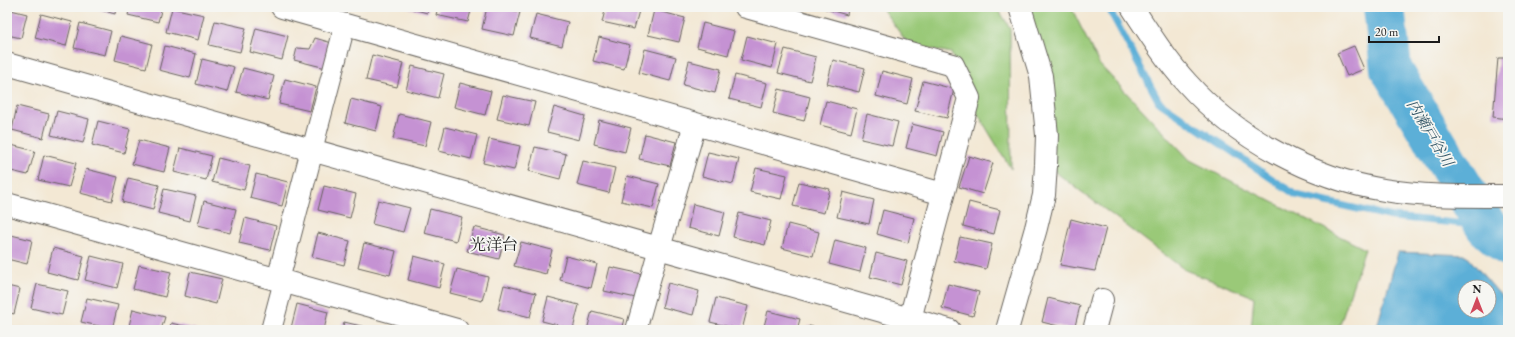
<svg xmlns="http://www.w3.org/2000/svg" width="1515" height="337" font-family="'EB Garamond','Noto Serif JP',serif">
<rect width="100%" height="100%" fill="#f6f6f2"/>
<filter id="ink" filterUnits="userSpaceOnUse"><feTurbulence type="fractalNoise" baseFrequency=".025" numOctaves="2"/><feDisplacementMap in="SourceGraphic" scale="8" xChannelSelector="R" yChannelSelector="G"/><feConvolveMatrix kernelMatrix="1 2 1 2 8 2 1 2 1" color-interpolation-filters="sRGB"/></filter>
<filter id="wash" filterUnits="userSpaceOnUse"><feTurbulence type="fractalNoise" baseFrequency=".012" numOctaves="4" result="noise"/><feDisplacementMap in="SourceGraphic" scale="16" xChannelSelector="R" yChannelSelector="G"/><feGaussianBlur stdDeviation="0.9" result="paint"/><feColorMatrix in="noise" values="0 0 0 0 0 0 0 0 0 0 0 0 0 0 0 0 0 1.4 0 .05"/><feComposite in="paint" operator="in"/></filter>
<g filter="url(#wash)">
<rect width="100%" height="100%" fill="#f3e8d4"/>
<path fill="#9ac978" stroke="#5b724a" d="M 881,7 L 997,7 L 1010,28 L 1011,169 L 976,111 L 951,53 L 908,44 Z
M 1020,7 L 1071,7 L 1099,64 L 1190,160 L 1365,249 L 1338,330 L 1251,330 L 1254,297 L 1185,270 L 1054,171 Z"/>
<path fill="#5bafd7" stroke="#3c667a" fill-rule="evenodd" d="M 1398,252 L 1466,255 L 1508,304 L 1508,330 L 1376,330 ZM 1465,287 L 1489,287 L 1489,311 L 1465,311 Z"/>
<g fill="none" stroke-linecap="round" stroke-linejoin="round">
<path stroke="#5bafd7" stroke-width="7" d="M 1108,7 L 1159,102 L 1296,195 L 1393,217 L 1486,226"/>
<path stroke="#5bafd7" stroke-width="42" d="M 1384,7 L 1391,69 L 1486,226 L 1508,245"/>
</g>
<g id="blocks">
<path fill="#c592d3" d="M 90,7 L 116,7 L 115,14 Z
M 130,7 L 162,7 L 158,22 L 128,15 Z
M 406,7 L 429,7 L 427,13 Z
M 438,7 L 472,7 L 468,22 L 436,15 Z
M 487,7 L 498,7 L 520,12 L 514,36 L 482,29 Z
M 606,7 L 640,7 L 634,29 L 602,22 Z
M 819,7 L 848,7 L 847,15 Z
M 172,8 L 204,15 L 198,40 L 166,32 Z
M 7,9 L 27,14 L 21,38 L 7,35 Z
M 654,10 L 685,18 L 679,42 L 648,35 Z
M 41,14 L 72,22 L 66,46 L 35,38 Z
M 536,14 L 568,22 L 562,46 L 530,38 Z
M 215,21 L 246,28 L 240,52 L 209,45 Z
M 80,23 L 111,31 L 105,55 L 74,48 Z
M 703,23 L 734,31 L 728,55 L 697,47 Z
M 256,28 L 288,36 L 282,60 L 250,52 Z
M 121,36 L 152,44 L 146,68 L 115,60 Z
M 747,36 L 778,44 L 772,68 L 741,60 Z
M 599,37 L 630,45 L 624,69 L 593,61 Z
M 315,38 L 332,43 L 326,68 L 294,60 L 297,48 L 310,49 Z
M 165,46 L 196,54 L 190,78 L 159,70 Z
M 1354,46 L 1364,69 L 1347,76 L 1337,53 Z
M 645,49 L 676,57 L 670,81 L 639,73 Z
M 785,49 L 816,57 L 810,81 L 778,73 Z
M 372,55 L 403,63 L 397,87 L 366,80 Z
M 1498,58 L 1508,58 L 1508,119 L 1493,117 Z
M 202,59 L 234,67 L 227,92 L 196,84 Z
M 833,60 L 865,68 L 859,92 L 827,84 Z
M 689,61 L 721,69 L 715,93 L 683,85 Z
M 412,66 L 444,74 L 438,98 L 406,90 Z
M 243,68 L 274,76 L 268,100 L 236,92 Z
M 882,71 L 913,79 L 907,104 L 876,96 Z
M 735,75 L 767,83 L 761,107 L 729,99 Z
M 285,79 L 316,87 L 310,111 L 279,104 Z
M 923,81 L 954,89 L 947,118 L 915,111 Z
M 460,83 L 491,91 L 485,115 L 454,107 Z
M 779,89 L 810,97 L 804,121 L 773,113 Z
M 503,95 L 535,102 L 529,126 L 497,119 Z
M 351,99 L 382,107 L 376,131 L 345,123 Z
M 826,101 L 857,109 L 851,133 L 820,125 Z
M 17,106 L 49,114 L 43,138 L 12,130 Z
M 554,107 L 585,116 L 579,140 L 547,132 Z
M 57,111 L 89,119 L 83,143 L 51,135 Z
M 399,114 L 431,122 L 425,146 L 393,139 Z
M 867,114 L 898,122 L 892,146 L 861,139 Z
M 599,120 L 631,128 L 625,152 L 594,144 Z
M 98,121 L 130,129 L 124,153 L 92,145 Z
M 912,124 L 943,132 L 937,156 L 906,148 Z
M 445,127 L 477,135 L 471,159 L 439,151 Z
M 645,134 L 676,142 L 670,166 L 639,159 Z
M 489,139 L 520,146 L 514,170 L 483,163 Z
M 139,140 L 170,148 L 164,172 L 132,164 Z
M 7,144 L 35,151 L 28,175 L 7,170 Z
M 535,147 L 566,154 L 560,179 L 529,171 Z
M 180,148 L 212,156 L 206,180 L 174,172 Z
M 708,152 L 739,159 L 733,184 L 702,176 Z
M 44,155 L 76,163 L 69,187 L 38,180 Z
M 969,156 L 993,163 L 983,194 L 959,187 Z
M 218,158 L 250,166 L 244,190 L 212,182 Z
M 583,161 L 615,168 L 609,193 L 577,185 Z
M 756,168 L 787,175 L 781,199 L 750,192 Z
M 86,169 L 118,177 L 112,201 L 80,193 Z
M 256,174 L 288,182 L 282,206 L 250,198 Z
M 627,176 L 659,184 L 653,208 L 621,201 Z
M 128,178 L 159,185 L 153,210 L 122,202 Z
M 799,182 L 830,189 L 824,213 L 793,206 Z
M 324,186 L 356,194 L 350,218 L 318,210 Z
M 164,189 L 196,196 L 190,221 L 158,213 Z
M 843,192 L 874,200 L 869,224 L 837,217 Z
M 378,200 L 410,208 L 403,232 L 372,224 Z
M 204,201 L 236,209 L 230,233 L 198,225 Z
M 969,202 L 1000,210 L 994,234 L 963,226 Z
M 693,204 L 725,212 L 719,236 L 688,228 Z
M 430,209 L 462,217 L 456,241 L 424,233 Z
M 883,210 L 914,218 L 908,243 L 877,234 Z
M 739,213 L 771,221 L 765,245 L 733,237 Z
M 245,218 L 276,226 L 270,250 L 239,243 Z
M 1071,219 L 1106,228 L 1095,271 L 1060,265 Z
M 788,224 L 819,232 L 813,256 L 782,248 Z
M 474,227 L 505,235 L 499,259 L 467,251 Z
M 318,233 L 350,241 L 344,265 L 312,257 Z
M 7,234 L 32,240 L 27,264 L 7,259 Z
M 960,237 L 992,244 L 986,269 L 954,261 Z
M 835,240 L 866,248 L 860,272 L 829,264 Z
M 521,242 L 552,250 L 546,274 L 514,266 Z
M 364,243 L 396,251 L 390,275 L 358,267 Z
M 53,248 L 84,256 L 78,280 L 47,272 Z
M 876,253 L 907,261 L 901,285 L 870,277 Z
M 91,256 L 123,264 L 117,288 L 85,280 Z
M 414,256 L 445,264 L 439,288 L 408,280 Z
M 566,256 L 597,264 L 591,288 L 560,280 Z
M 139,265 L 171,272 L 165,297 L 133,289 Z
M 610,267 L 642,274 L 636,298 L 604,291 Z
M 457,269 L 488,277 L 482,301 L 450,293 Z
M 190,272 L 222,279 L 216,304 L 185,296 Z
M 668,283 L 699,291 L 693,315 L 662,307 Z
M 37,284 L 68,291 L 62,315 L 31,308 Z
M 948,284 L 979,292 L 973,316 L 942,308 Z
M 504,285 L 536,293 L 530,317 L 498,309 Z
M 7,286 L 20,289 L 14,314 L 7,312 Z
M 548,297 L 579,305 L 573,329 L 542,321 Z
M 87,298 L 118,305 L 112,329 L 81,322 Z
M 716,298 L 748,306 L 742,330 L 710,322 Z
M 1048,298 L 1080,306 L 1074,330 L 1042,322 Z
M 297,304 L 328,312 L 324,330 L 297,330 L 291,328 Z
M 133,309 L 165,317 L 161,330 L 128,330 Z
M 592,311 L 624,319 L 621,330 L 587,330 Z
M 768,311 L 800,319 L 797,330 L 763,330 Z
M 344,322 L 374,329 L 374,330 L 342,330 Z
M 171,323 L 196,329 L 196,330 L 169,330 Z
M 809,326 L 824,329 L 824,330 L 807,330 Z"/>
</g>
</g>
<g filter="url(#ink)">
<use href="#blocks" fill-opacity="0" stroke="#67635c" stroke-width="1"/>
<g fill="none" stroke-linecap="round" stroke-linejoin="round">
<defs>
<path id="pedestrian" d="M 312,150 L 345,25
M 271,330 L 284,281
M 636,330 L 659,248"/>
<path id="minor" d="M 282,7 L 943,194
M 746,7 L 953,65 L 969,98 L 910,319
M 7,64 L 949,330
M 7,204 L 457,330
M 659,248 L 695,124
M 278,280 L 312,150
M 1094,330 L 1102,300"/>
<path id="tertiary" d="M 1132,7 C 1149,33 1166,60 1187,83 C 1236,138 1312,178 1384,190 C 1425,197 1467,196 1508,196
M 1007,330 L 1036,228 L 1044,195 L 1046,165 L 1047,135 L 1041,76 L 1020,7"/>
</defs>
<use href="#pedestrian" stroke="#67635c" stroke-width="22"/>
<use href="#minor" stroke="#67635c" stroke-width="24"/>
<use href="#tertiary" stroke="#67635c" stroke-width="24"/>
<use href="#pedestrian" stroke="#fff" stroke-width="20"/>
<use href="#minor" stroke="#fff" stroke-width="22"/>
<use href="#tertiary" stroke="#fff" stroke-width="22"/>
</g>
</g>
<g text-anchor="middle" stroke-width="3.5" stroke-linejoin="round" paint-order="stroke">
<g font-size="15" font-style="italic" fill="#355767" stroke="#f6f6f2">
<text transform="translate(1430 133) rotate(59)" y="5">内瀬戸谷川</text>
</g>
<g font-size="16" fill="#1c1c1c" stroke="#f6f6f2">
<text x="494" y="250">光洋台</text>
</g>
</g>
<rect width="1515" height="337" fill="none" stroke="#f6f6f2" stroke-width="24"/>
<g transform="translate(1477 299)"><circle r="19" fill="#f6f6f2" stroke="#9f9f9c"/>
<path d="M0-3L7 15L0 10L-7 15Z" fill="#d1495b"/>
<text y="-6" font-size="11" font-weight="bold" text-anchor="middle" fill="#1c1c1c">N</text>
</g>
<path d="M1369 36v6h70v-6" fill="none" stroke="#1c1c1c" stroke-width="2"/>
<text x="1375" y="36" font-size="12" fill="#1c1c1c" stroke="#f6f6f2" stroke-width="3" paint-order="stroke">20 m</text>
</svg>
